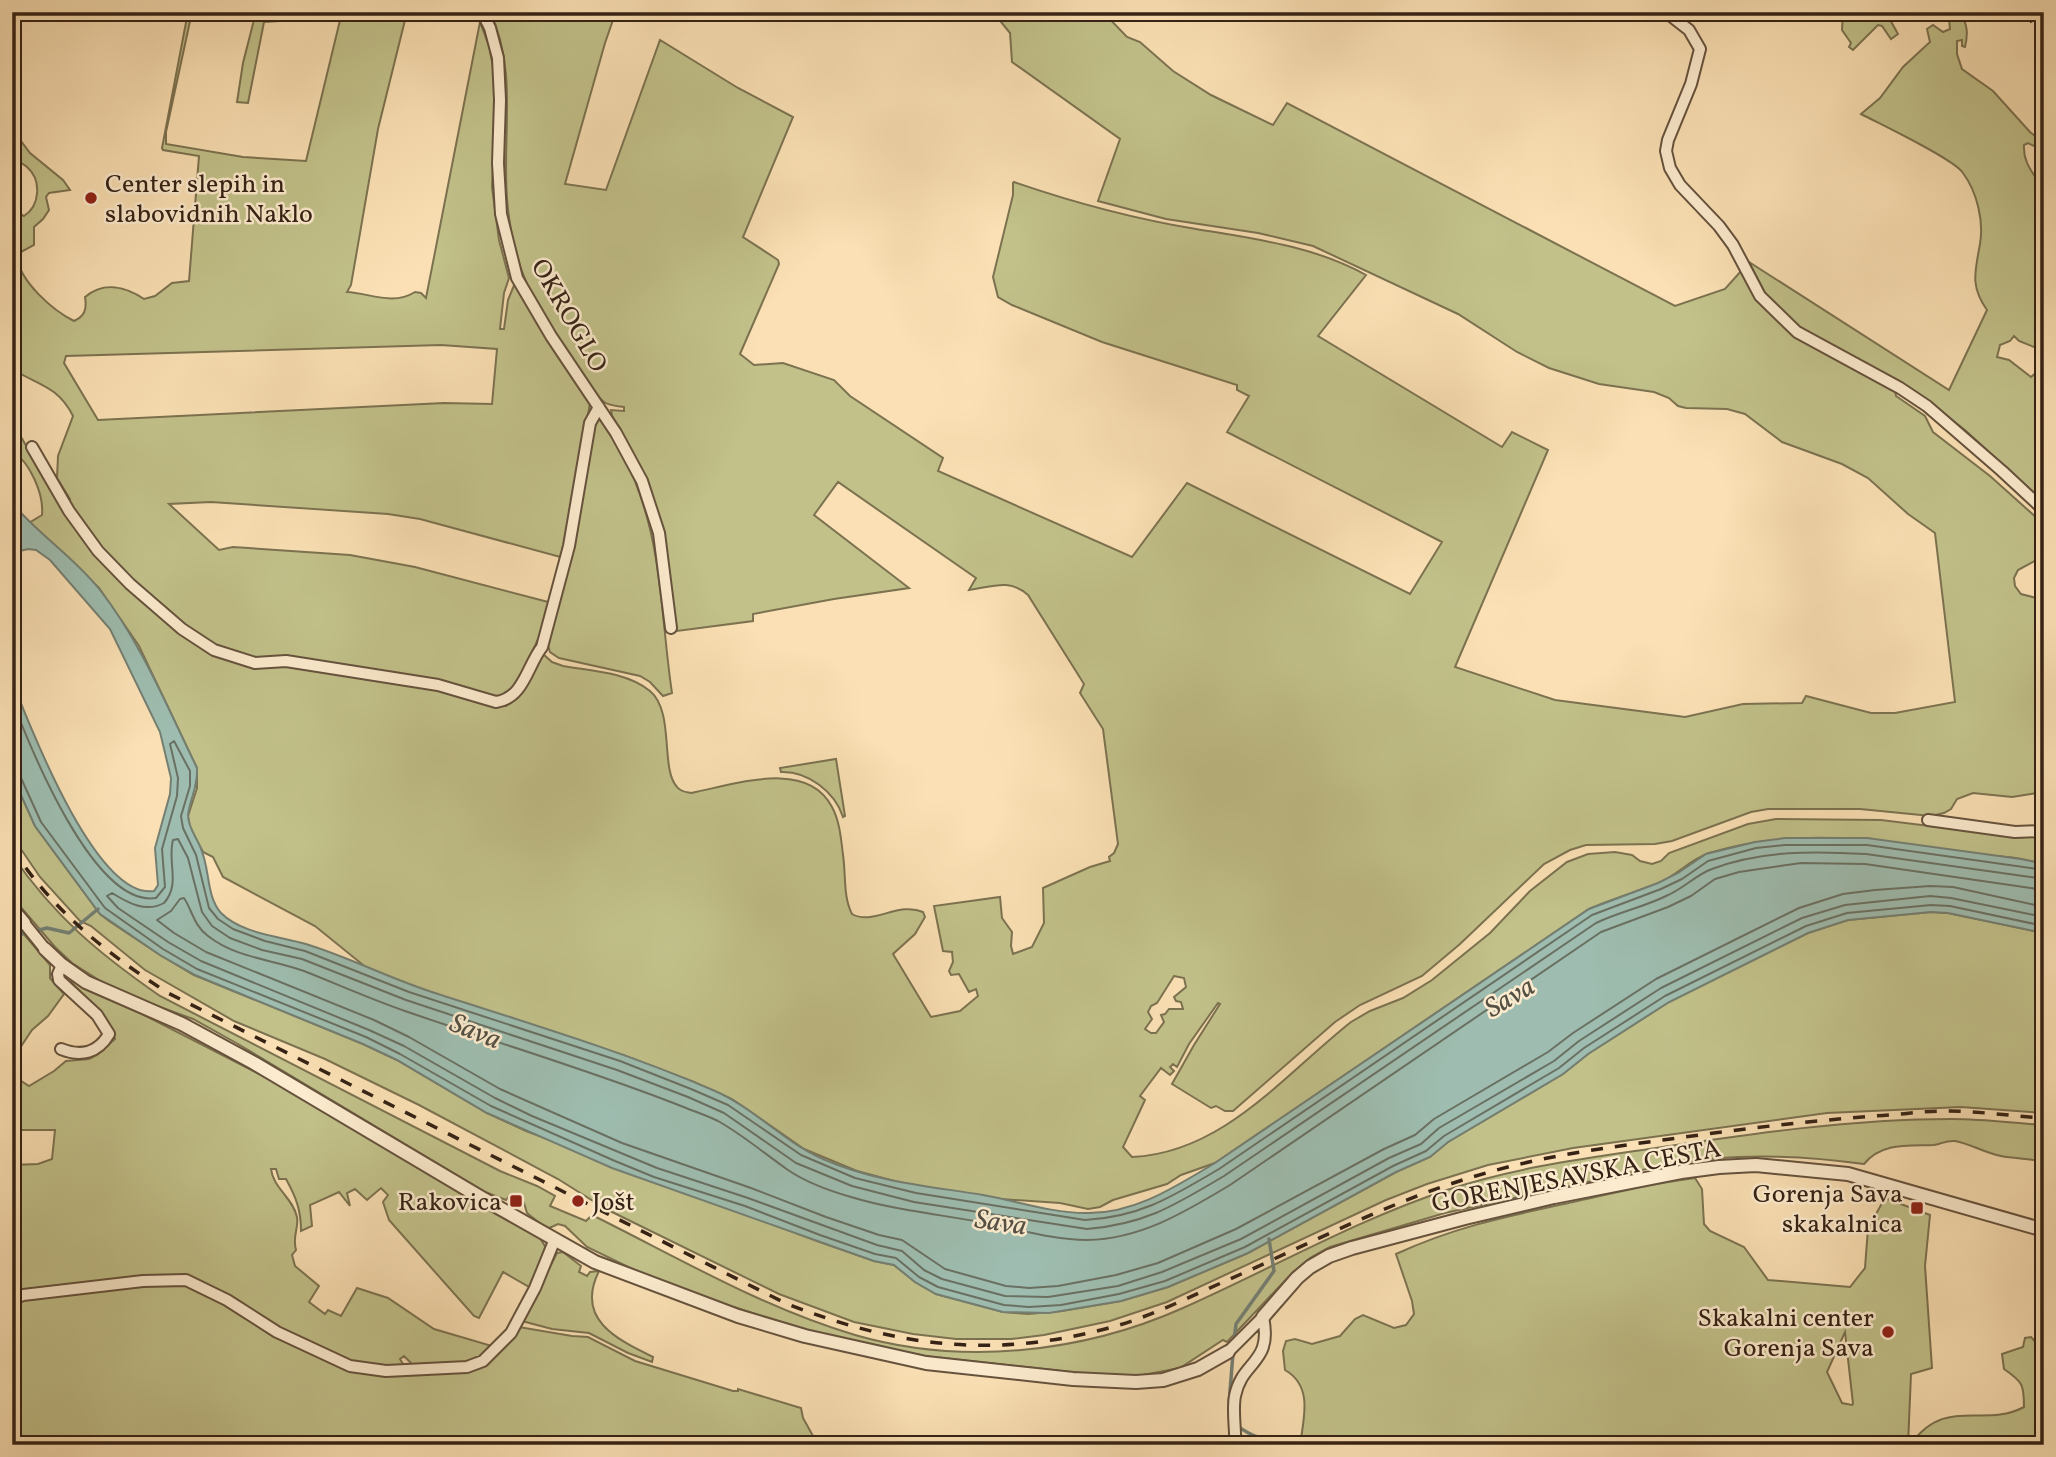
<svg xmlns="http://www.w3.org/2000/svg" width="2056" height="1457" font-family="Vollkorn,serif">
<rect width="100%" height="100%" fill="#fae0b4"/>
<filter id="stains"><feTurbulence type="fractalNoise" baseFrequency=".00286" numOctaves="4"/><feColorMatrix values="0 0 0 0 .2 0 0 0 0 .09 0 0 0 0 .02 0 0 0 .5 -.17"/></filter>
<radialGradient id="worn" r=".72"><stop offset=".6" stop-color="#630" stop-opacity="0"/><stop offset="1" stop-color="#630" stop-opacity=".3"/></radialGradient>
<path fill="#c2c18a" stroke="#7c7250" stroke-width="2" fill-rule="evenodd" d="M 188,12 L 192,12 L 166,132 L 166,144 L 243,157 L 306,161 L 342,12 L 407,12 L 378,129 L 351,285 L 347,292 C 369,293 393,306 415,292 L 421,293 L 426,298 L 480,22 L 489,46 L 494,72 L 496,98 L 492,187 L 499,240 L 509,278 L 504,293 L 500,329 L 504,329 L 508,300 L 515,283 L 590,403 L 564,558 L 420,519 L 388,514 L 211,502 L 169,504 L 219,550 L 233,547 L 350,555 L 415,567 L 552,603 C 540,640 523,673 501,705 L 506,706 L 518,697 L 538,657 L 544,655 L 552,662 L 563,666 C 591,671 627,672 650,691 C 675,712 660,769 677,787 C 681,792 686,792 691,793 C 733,785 807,758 832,807 C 840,822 841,839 843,855 C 846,874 843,897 852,914 C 873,926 898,901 923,912 L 925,917 L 915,934 L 893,954 L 931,1017 L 960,1011 L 978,996 L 976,989 L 969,992 L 959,974 L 951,975 L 949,971 L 953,962 L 952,952 L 943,951 L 934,906 L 1000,897 L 1002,918 L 1012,932 L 1011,946 L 1013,954 L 1032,947 L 1044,923 L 1043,888 L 1090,867 L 1110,861 L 1109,857 L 1114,853 L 1118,844 L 1103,729 L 1080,693 L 1084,684 L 1028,595 C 1009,578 992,587 969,590 L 976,578 L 838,482 L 814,515 L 909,588 L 834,599 L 753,614 L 753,621 L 677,631 C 669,612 670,574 666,551 C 656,499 639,461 612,416 L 611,410 L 624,411 L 624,407 C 618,406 610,406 604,402 C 591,392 581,372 572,359 C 533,303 512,267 507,198 C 502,135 518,71 490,12 L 600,12 L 614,17 L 605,43 L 565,184 L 606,190 L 660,40 L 738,88 L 793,117 L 743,237 L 778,260 L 779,264 L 740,354 L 754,365 L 783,363 L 834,380 L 850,396 L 943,458 L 938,471 L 1132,557 L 1187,483 L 1410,594 L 1442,542 L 1227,432 L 1249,396 L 1237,390 L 1237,385 L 1102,342 L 1012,305 L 998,297 L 993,277 L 1013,195 L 1013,183 L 1014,182 C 1072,202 1136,219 1196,229 C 1255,239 1314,246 1366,275 L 1318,336 L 1502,447 L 1512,432 L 1548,450 L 1455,667 L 1555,700 L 1685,717 L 1743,704 L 1802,703 L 1806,696 L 1871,713 L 1895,713 L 1955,702 L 1935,533 L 1908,514 L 1868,478 L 1842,464 L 1782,442 L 1745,414 L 1727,409 L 1686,408 L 1678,406 L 1669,398 L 1654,392 L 1599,384 L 1549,368 L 1517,352 L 1458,314 L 1313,246 L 1258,233 L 1166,219 L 1098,201 L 1120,139 L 1012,62 L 1010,33 L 993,12 L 1103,12 L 1127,37 L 1140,42 L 1173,71 L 1211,95 L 1273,125 L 1287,103 L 1675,306 L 1725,289 L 1742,270 C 1748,280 1753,293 1760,302 C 1788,339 1854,367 1895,390 L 1896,396 L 1925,416 L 1933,432 L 1990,476 L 2038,519 L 2044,556 L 2018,570 L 2014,578 L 2015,586 L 2021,594 L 2044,600 L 2044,792 L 2012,797 L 1973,793 L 1957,799 L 1951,809 L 1944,813 L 1931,816 L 1860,809 L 1768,809 L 1751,812 L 1672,841 L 1655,844 L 1586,845 L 1570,850 L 1544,864 L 1460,944 L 1422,976 L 1360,1005 L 1335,1022 L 1233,1111 L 1225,1111 L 1216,1106 L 1211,1108 L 1172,1084 L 1194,1045 L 1220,1004 L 1218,1003 L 1189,1044 L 1177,1067 L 1173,1064 L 1170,1067 L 1174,1071 L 1170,1075 L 1161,1068 L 1140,1096 L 1145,1100 L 1123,1147 L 1132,1157 C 1223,1153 1284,1075 1351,1022 L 1370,1011 L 1403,998 L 1432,980 L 1490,933 L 1530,891 L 1567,862 L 1588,854 L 1615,852 L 1632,855 L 1640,861 L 1652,864 L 1661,861 L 1669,853 L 1748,824 L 1776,819 L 1881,820 L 1995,834 L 2044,835 L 2044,864 L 2021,859 C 2005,856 1989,856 1973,854 C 1884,840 1798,826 1709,853 C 1691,859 1677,875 1659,883 C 1636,892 1612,899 1589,909 L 1215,1163 L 1181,1175 L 1167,1184 L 1113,1200 L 1100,1207 L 1088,1209 L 1060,1203 L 1001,1199 L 917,1187 L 857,1171 L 804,1149 L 732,1099 L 694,1082 L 623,1055 L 411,986 L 368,969 L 315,926 L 223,877 L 213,857 L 203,852 L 190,827 L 188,816 L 197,788 L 197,768 L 139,646 L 99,588 L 29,523 L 42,515 C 44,494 30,462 12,451 L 12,421 L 57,500 L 65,504 L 70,499 L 57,478 L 58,456 L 73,416 C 58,386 38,385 12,369 L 12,210 L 24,216 C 40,206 42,180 27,167 C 23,163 17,161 12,158 L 12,129 L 30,153 L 63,180 L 70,190 L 49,193 L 46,197 L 49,210 L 43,219 L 34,227 L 34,245 L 19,253 L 17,258 C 21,282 52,310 74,321 C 85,316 87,309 85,297 C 104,281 126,287 144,299 L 155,296 L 172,283 L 189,281 L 199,156 L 163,150 L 162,148 ZM 441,345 L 497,349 L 492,404 L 444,403 L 98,420 L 64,363 L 66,356 ZM 1174,976 L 1184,978 L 1186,987 L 1174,997 L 1176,1001 L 1181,1002 L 1183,1009 L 1169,1009 L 1165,1014 L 1161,1015 L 1164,1022 L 1156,1033 L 1151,1033 L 1145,1029 L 1152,1019 L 1148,1012 L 1151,1006 L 1157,1003 Z
M 256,12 L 281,12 L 279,21 L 264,22 L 248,103 L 237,102 L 243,63 Z
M 1843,12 L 1892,12 L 1888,16 L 1898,34 L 1891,39 L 1882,26 L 1878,25 L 1853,50 L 1849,47 L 1851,43 L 1842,30 Z
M 1958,12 L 1960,12 C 1968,25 1968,34 1965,47 L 1962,46 L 1962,40 L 1957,41 L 1957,54 L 1962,69 L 1993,91 L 2030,132 L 2041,141 L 2038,148 L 2028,143 L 2024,145 C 2023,160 2030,169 2038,181 L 2044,180 L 2044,351 L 2019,341 L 2014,336 L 2010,341 L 2000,345 L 1997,357 L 2009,360 L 2031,377 L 2038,371 L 2043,372 L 2044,502 L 1966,431 L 1930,402 L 1801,329 L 1768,299 L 1749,262 L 1949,390 L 1987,310 C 1970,286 1975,272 1980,244 C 1984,221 1977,192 1963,173 C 1954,159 1880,124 1861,114 L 1880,98 L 1903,67 L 1930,42 L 1927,29 L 1933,25 L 1943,32 L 1950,29 L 1949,19 Z
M 601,419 C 616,437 626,459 635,481 C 663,551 661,620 672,693 L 663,696 L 650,682 L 640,676 L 559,658 L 550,652 L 548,645 L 594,423 Z
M 836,759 L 845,816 L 843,817 C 835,792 808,771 781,772 L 780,768 Z
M 12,775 L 35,826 L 100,914 L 109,921 L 160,955 L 194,975 L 363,1044 L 397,1060 L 487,1113 L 526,1131 L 817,1241 L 874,1261 L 894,1265 L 915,1282 L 936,1294 L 1003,1312 L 1028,1314 L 1062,1311 L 1121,1301 L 1168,1287 L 1248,1253 L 1396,1172 L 1430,1157 L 1448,1142 L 1563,1074 L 1588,1054 L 1669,1002 L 1808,933 L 1848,920 L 1931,912 L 1948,913 L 2044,933 L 2044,1113 L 1961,1107 L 1827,1113 L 1573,1148 L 1488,1165 L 1427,1184 L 1386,1200 L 1167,1302 L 1110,1321 L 1044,1335 L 1011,1339 L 956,1339 L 913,1334 L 854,1322 L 779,1294 L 606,1209 L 558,1179 L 419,1105 L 325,1059 L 234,1021 L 145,970 L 91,926 L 80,921 L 40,877 L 12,836 Z
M 12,855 C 55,917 98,953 160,996 L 500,1171 L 537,1186 L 555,1196 L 550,1206 L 586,1221 L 592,1215 C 677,1257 763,1308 855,1335 C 962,1366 1082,1353 1183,1308 C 1271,1269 1356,1220 1447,1190 C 1513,1168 1581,1159 1649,1149 C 1749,1134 1851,1119 1952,1119 C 1983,1119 2013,1123 2044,1125 L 2044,1162 C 2030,1158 2016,1159 2001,1156 C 1985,1153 1971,1144 1955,1141 C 1946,1140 1942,1144 1934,1145 C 1908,1146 1882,1142 1864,1164 C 1800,1155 1737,1153 1674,1163 L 1445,1213 L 1330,1247 L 1310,1258 L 1293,1272 L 1227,1342 L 1223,1340 L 1180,1368 L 1143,1375 L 1099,1375 L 925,1356 L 829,1337 L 724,1304 L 649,1277 L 587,1247 L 565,1226 L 558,1224 L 547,1229 L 527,1213 L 524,1203 L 510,1195 L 506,1200 L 485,1192 L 238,1044 L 193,1019 L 141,1000 L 102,982 L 72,963 L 55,947 L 12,897 Z
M 12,920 L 50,965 L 50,978 L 64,994 L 48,1016 L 32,1030 L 12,1060 Z
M 73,980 L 84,989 L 142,1014 L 267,1078 L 540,1238 L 546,1248 L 531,1288 L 503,1272 L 479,1318 L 474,1316 L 389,1220 L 383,1202 L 388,1195 L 381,1188 L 367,1200 L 355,1189 L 347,1193 L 350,1206 L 339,1192 L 310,1205 L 312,1226 L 301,1231 C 301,1210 296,1197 286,1179 L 279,1179 L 276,1169 L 271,1169 C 273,1188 293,1198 297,1217 C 299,1229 292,1235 296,1250 L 292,1255 L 295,1266 L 319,1286 L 309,1302 L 325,1314 L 328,1310 L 341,1316 L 357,1288 L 388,1298 L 434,1329 L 492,1346 C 476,1370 438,1365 412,1364 L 404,1356 L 400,1359 L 403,1364 L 402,1367 L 470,1371 L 519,1327 L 572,1336 L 588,1337 L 635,1361 L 733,1391 L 738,1391 L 738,1389 L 801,1408 L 803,1418 L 818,1445 L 12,1445 L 12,1165 L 38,1164 L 52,1159 L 55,1130 L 12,1130 L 12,1075 L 29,1086 L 54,1071 L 66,1061 L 89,1059 L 97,1055 L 115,1039 L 110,1026 L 71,982 Z
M 1695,1178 L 1702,1189 L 1704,1224 L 1710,1231 L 1744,1247 L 1768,1280 L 1850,1287 L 1865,1268 L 1868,1228 L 1885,1198 L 1930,1215 L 1925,1266 L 1932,1368 L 1911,1374 L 1908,1445 L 1300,1445 C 1304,1417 1313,1386 1285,1370 L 1283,1351 L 1286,1341 L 1295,1339 L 1312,1344 L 1340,1336 L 1355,1319 L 1363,1315 L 1394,1328 L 1406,1325 L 1414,1314 L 1412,1301 L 1396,1254 C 1457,1226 1509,1216 1573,1202 C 1614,1193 1654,1183 1695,1178 ZM 1845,1332 L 1853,1404 L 1852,1405 L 1842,1403 L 1827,1372 Z
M 563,1252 L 581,1266 L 579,1272 L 587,1276 L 590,1272 L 599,1271 C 575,1319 616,1339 653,1357 L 652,1362 L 628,1353 L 589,1333 L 552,1329 L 522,1321 L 557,1253 Z
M 2031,1337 L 2038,1345 L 2044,1344 L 2044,1445 L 1910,1445 C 1946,1395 1983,1429 2024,1407 C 2024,1385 2023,1382 2004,1369 L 2002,1354 L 2023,1347 L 2025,1338 Z"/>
<path fill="#9ebdb0" stroke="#747f72" stroke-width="2" d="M 12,503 C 39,535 74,557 100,590 C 142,644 167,707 197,768 C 198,788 190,798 188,815 C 188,828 197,838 201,849 C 210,869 206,896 221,913 C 242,934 279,936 306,944 C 351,958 393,980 438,994 C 531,1024 625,1052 715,1091 C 754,1108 784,1142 823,1159 C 875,1182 929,1186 983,1195 C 1017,1201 1051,1213 1086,1213 C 1134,1214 1175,1187 1215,1163 L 1589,909 L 1658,883 L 1678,873 L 1706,854 L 1755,842 L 1785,838 L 1867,838 L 2021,859 L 2044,864 L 2044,933 L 1948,913 L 1931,912 L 1848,920 L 1808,933 L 1669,1002 L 1588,1054 L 1563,1074 L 1448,1142 L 1430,1157 L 1396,1172 L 1248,1253 L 1168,1287 L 1121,1301 L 1049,1313 L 1003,1312 L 936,1294 L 915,1282 L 894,1265 L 874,1261 L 612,1168 L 487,1113 L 397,1060 L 363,1044 L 195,975 L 160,955 L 100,914 L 35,826 L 12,775 L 12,681 C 30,726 96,900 154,891 L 158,885 L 155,848 L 170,794 L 171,778 L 160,732 L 110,629 L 50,560 L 36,550 L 28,549 L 12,553 Z"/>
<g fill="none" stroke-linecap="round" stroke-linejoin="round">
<path stroke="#6a7062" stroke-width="2" d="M 12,700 C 30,747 94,908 156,898 L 165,887 L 162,849 L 177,796 L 178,778 L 170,744 L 174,741 L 190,771 L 190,786 L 181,816 L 183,828 L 196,855 L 209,908 L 218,919 L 233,929 L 265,941 L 305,951 L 409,992 L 620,1061 L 691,1089 L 728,1105 L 801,1155 L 855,1178 L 916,1193 L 1085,1220 C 1141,1217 1173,1196 1219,1169 L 1592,915 L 1661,889 L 1682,879 L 1708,861 L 1756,848 L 1785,845 L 1867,845 L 2044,870
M 12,774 L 21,778 L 41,822 L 105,908 L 163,949 L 197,969 L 366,1037 L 400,1054 L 491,1106 L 615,1161 L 654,1177 L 745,1206 L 820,1235 L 875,1254 L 896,1258 L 919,1277 L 938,1287 L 1004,1305 L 1029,1307 L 1061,1305 L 1119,1294 L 1165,1281 L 1245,1247 L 1393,1166 L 1426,1151 L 1444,1136 L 1559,1068 L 1584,1048 L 1665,996 L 1806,926 L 1847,913 L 1931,905 L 1950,906 L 2044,926
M 2044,879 L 1866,854 C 1815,851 1761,850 1712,869 C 1697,874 1683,889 1666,896 C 1644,907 1619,912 1596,923 L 1224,1176 C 1175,1205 1146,1224 1087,1229 L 914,1202 L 852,1186 L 796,1163 L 724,1113 L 688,1097 L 617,1070 L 406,1000 L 302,959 L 262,950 L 230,938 L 212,926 L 202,912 L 188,858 L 178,839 L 173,840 C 167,862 181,884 164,903 C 146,913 128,903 112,893 L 107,896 L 118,908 L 168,942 L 201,961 L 369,1030 L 404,1046 L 495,1098 L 532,1116 L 657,1168 L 748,1198 L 877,1245 L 902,1251 L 924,1270 L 942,1279 L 1005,1296 L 1048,1297 L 1118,1286 L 1162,1272 L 1241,1239 L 1389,1158 L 1421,1144 L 1439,1128 L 1554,1061 L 1579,1041 L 1661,988 L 1802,918 L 1845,905 L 1930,896 L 1951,898 L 2044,917
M 2044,890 L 1865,864 L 1801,863 L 1739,872 L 1715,879 L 1691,896 L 1668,907 L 1601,932 L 1230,1185 C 1185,1212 1141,1239 1087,1240 C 1051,1240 1015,1228 980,1222 C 937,1214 894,1210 851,1197 C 830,1191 807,1183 788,1170 C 765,1154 743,1135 718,1121 C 706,1115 693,1111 681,1106 C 590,1070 497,1043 405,1011 C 370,999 337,984 304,971 C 271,959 236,958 208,936 C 194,926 192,910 184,898 L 180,899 L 171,911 L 157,920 L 174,933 L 206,952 L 374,1020 L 409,1037 L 500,1089 L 622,1143 L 751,1188 L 826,1217 L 879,1235 L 902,1240 L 945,1269 L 1006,1286 L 1029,1288 L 1058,1286 L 1116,1275 L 1158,1263 L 1236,1229 L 1384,1149 L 1415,1135 L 1434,1119 L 1548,1052 L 1573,1033 L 1656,979 L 1799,908 L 1843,894 L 1875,890 L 1930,886 L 1953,887 L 2044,907"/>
<path stroke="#747f72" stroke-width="3.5" d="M 35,931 L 47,928 L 69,933 L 98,909
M 12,936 L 27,933
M 1234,1341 L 1236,1324 L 1274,1271 L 1269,1239
M 1229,1404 L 1233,1353
M 1237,1426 C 1245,1431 1253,1437 1263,1438 C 1284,1443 1326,1432 1342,1445"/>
<defs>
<path id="minor" d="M 482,12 L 490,28 L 498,58 L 500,100 L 498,163 L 501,214 L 517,278 L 551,336 L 616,433 L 642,481 L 659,533 L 671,628
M 1666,12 L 1689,30 L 1700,49 L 1691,84 L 1668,140 L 1666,151 L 1670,168 L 1680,185 L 1719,226 L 1733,245 L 1760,296 L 1797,332 L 1900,388 L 1927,406 L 2002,471 L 2044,510
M 32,447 L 69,511 L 98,551 L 130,584 L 182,629 L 214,650 L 255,663 L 286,661 L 438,685 L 496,702 C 524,698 527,666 542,647 L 569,546 L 590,423 L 599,407
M 1928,820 L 2015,832 L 2044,831
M 24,923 L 45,949
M 61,1049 C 81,1057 98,1053 109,1034 L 97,1015 L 59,980 L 58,974 L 62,965
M 12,1300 L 23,1295 L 143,1281 L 186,1280 L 227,1300 L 277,1332 L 350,1366 L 386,1371 L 467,1367 L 483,1361 L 511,1333 L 535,1288 L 555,1239
M 1228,1352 L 1263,1317
M 1235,1445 C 1236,1429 1232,1411 1235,1396 C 1242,1360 1273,1364 1263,1317"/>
<path id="tertiary" d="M 12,909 L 24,923
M 45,949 L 62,965 L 86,982 L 182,1024 L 254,1063 L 480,1197 L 595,1262 L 738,1316 L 805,1336 L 926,1363 L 1073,1379 L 1136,1382 L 1163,1380 L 1198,1369 L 1228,1352
M 1263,1317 L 1297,1278 L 1310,1267 L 1329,1256 L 1352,1248 L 1465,1218 L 1554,1197 L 1681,1172 L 1719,1167 L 1756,1165 L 1848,1174 L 2044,1230"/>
</defs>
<use href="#minor" stroke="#66523d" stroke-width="14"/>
<use href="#tertiary" stroke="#66523d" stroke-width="16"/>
<use href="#minor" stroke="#fcebce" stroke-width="10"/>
<use href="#tertiary" stroke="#fcebce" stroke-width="12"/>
<path stroke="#352215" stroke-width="3.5" stroke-dasharray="12 12" stroke-linecap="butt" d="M 2026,12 L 2044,43
M 12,848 C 53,911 105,952 168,993 L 785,1303 C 894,1346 990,1359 1105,1329 C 1145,1319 1183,1300 1221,1283 C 1308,1245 1393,1199 1486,1173 C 1551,1154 1619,1146 1685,1137 C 1748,1128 1811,1121 1874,1116 C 1898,1115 1922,1111 1946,1111 C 1978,1111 2011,1116 2044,1118"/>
</g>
<g fill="#8f2418" stroke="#fcebce" stroke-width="2.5">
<circle cx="91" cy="198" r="7"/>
<rect x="509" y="1194" width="14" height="14" rx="3.5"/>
<circle cx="578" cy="1201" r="7"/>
<rect x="1910" y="1201" width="14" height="14" rx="3.5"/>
<circle cx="1888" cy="1332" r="7"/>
</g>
<g text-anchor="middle" stroke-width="5" stroke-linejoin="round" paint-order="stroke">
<g font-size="26" fill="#352215" stroke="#fcebce" text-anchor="end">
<text x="105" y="192" text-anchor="start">Center slepih in<tspan x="105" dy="30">slabovidnih Naklo</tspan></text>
<text x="1903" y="1202">Gorenja Sava<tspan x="1903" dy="30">skakalnica</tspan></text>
<text x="502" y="1210">Rakovica</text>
<text x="592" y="1210" text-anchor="start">Jošt</text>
<text x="1874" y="1326">Skakalni center<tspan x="1874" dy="30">Gorenja Sava</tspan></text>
</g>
<g font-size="26" fill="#352215" stroke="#fcebce">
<text transform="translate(570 315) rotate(60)" y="9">OKROGLO</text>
<text transform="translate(1576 1175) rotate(-11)" y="9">GORENJESAVSKA CESTA</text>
</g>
<g font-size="28" font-style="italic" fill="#545044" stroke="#fcebce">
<text transform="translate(1509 996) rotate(-31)" y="10">Sava</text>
<text transform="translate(476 1030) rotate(22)" y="10">Sava</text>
<text transform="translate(1001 1221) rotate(8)" y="10">Sava</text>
</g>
</g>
<rect width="2056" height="1457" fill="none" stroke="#fae0b4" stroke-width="42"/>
<rect x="14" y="14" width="2028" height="1429" fill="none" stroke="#352215" stroke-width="3.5"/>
<rect x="21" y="21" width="2014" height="1415" fill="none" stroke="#352215" stroke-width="2"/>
<rect width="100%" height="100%" filter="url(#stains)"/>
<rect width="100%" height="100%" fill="url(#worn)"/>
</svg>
